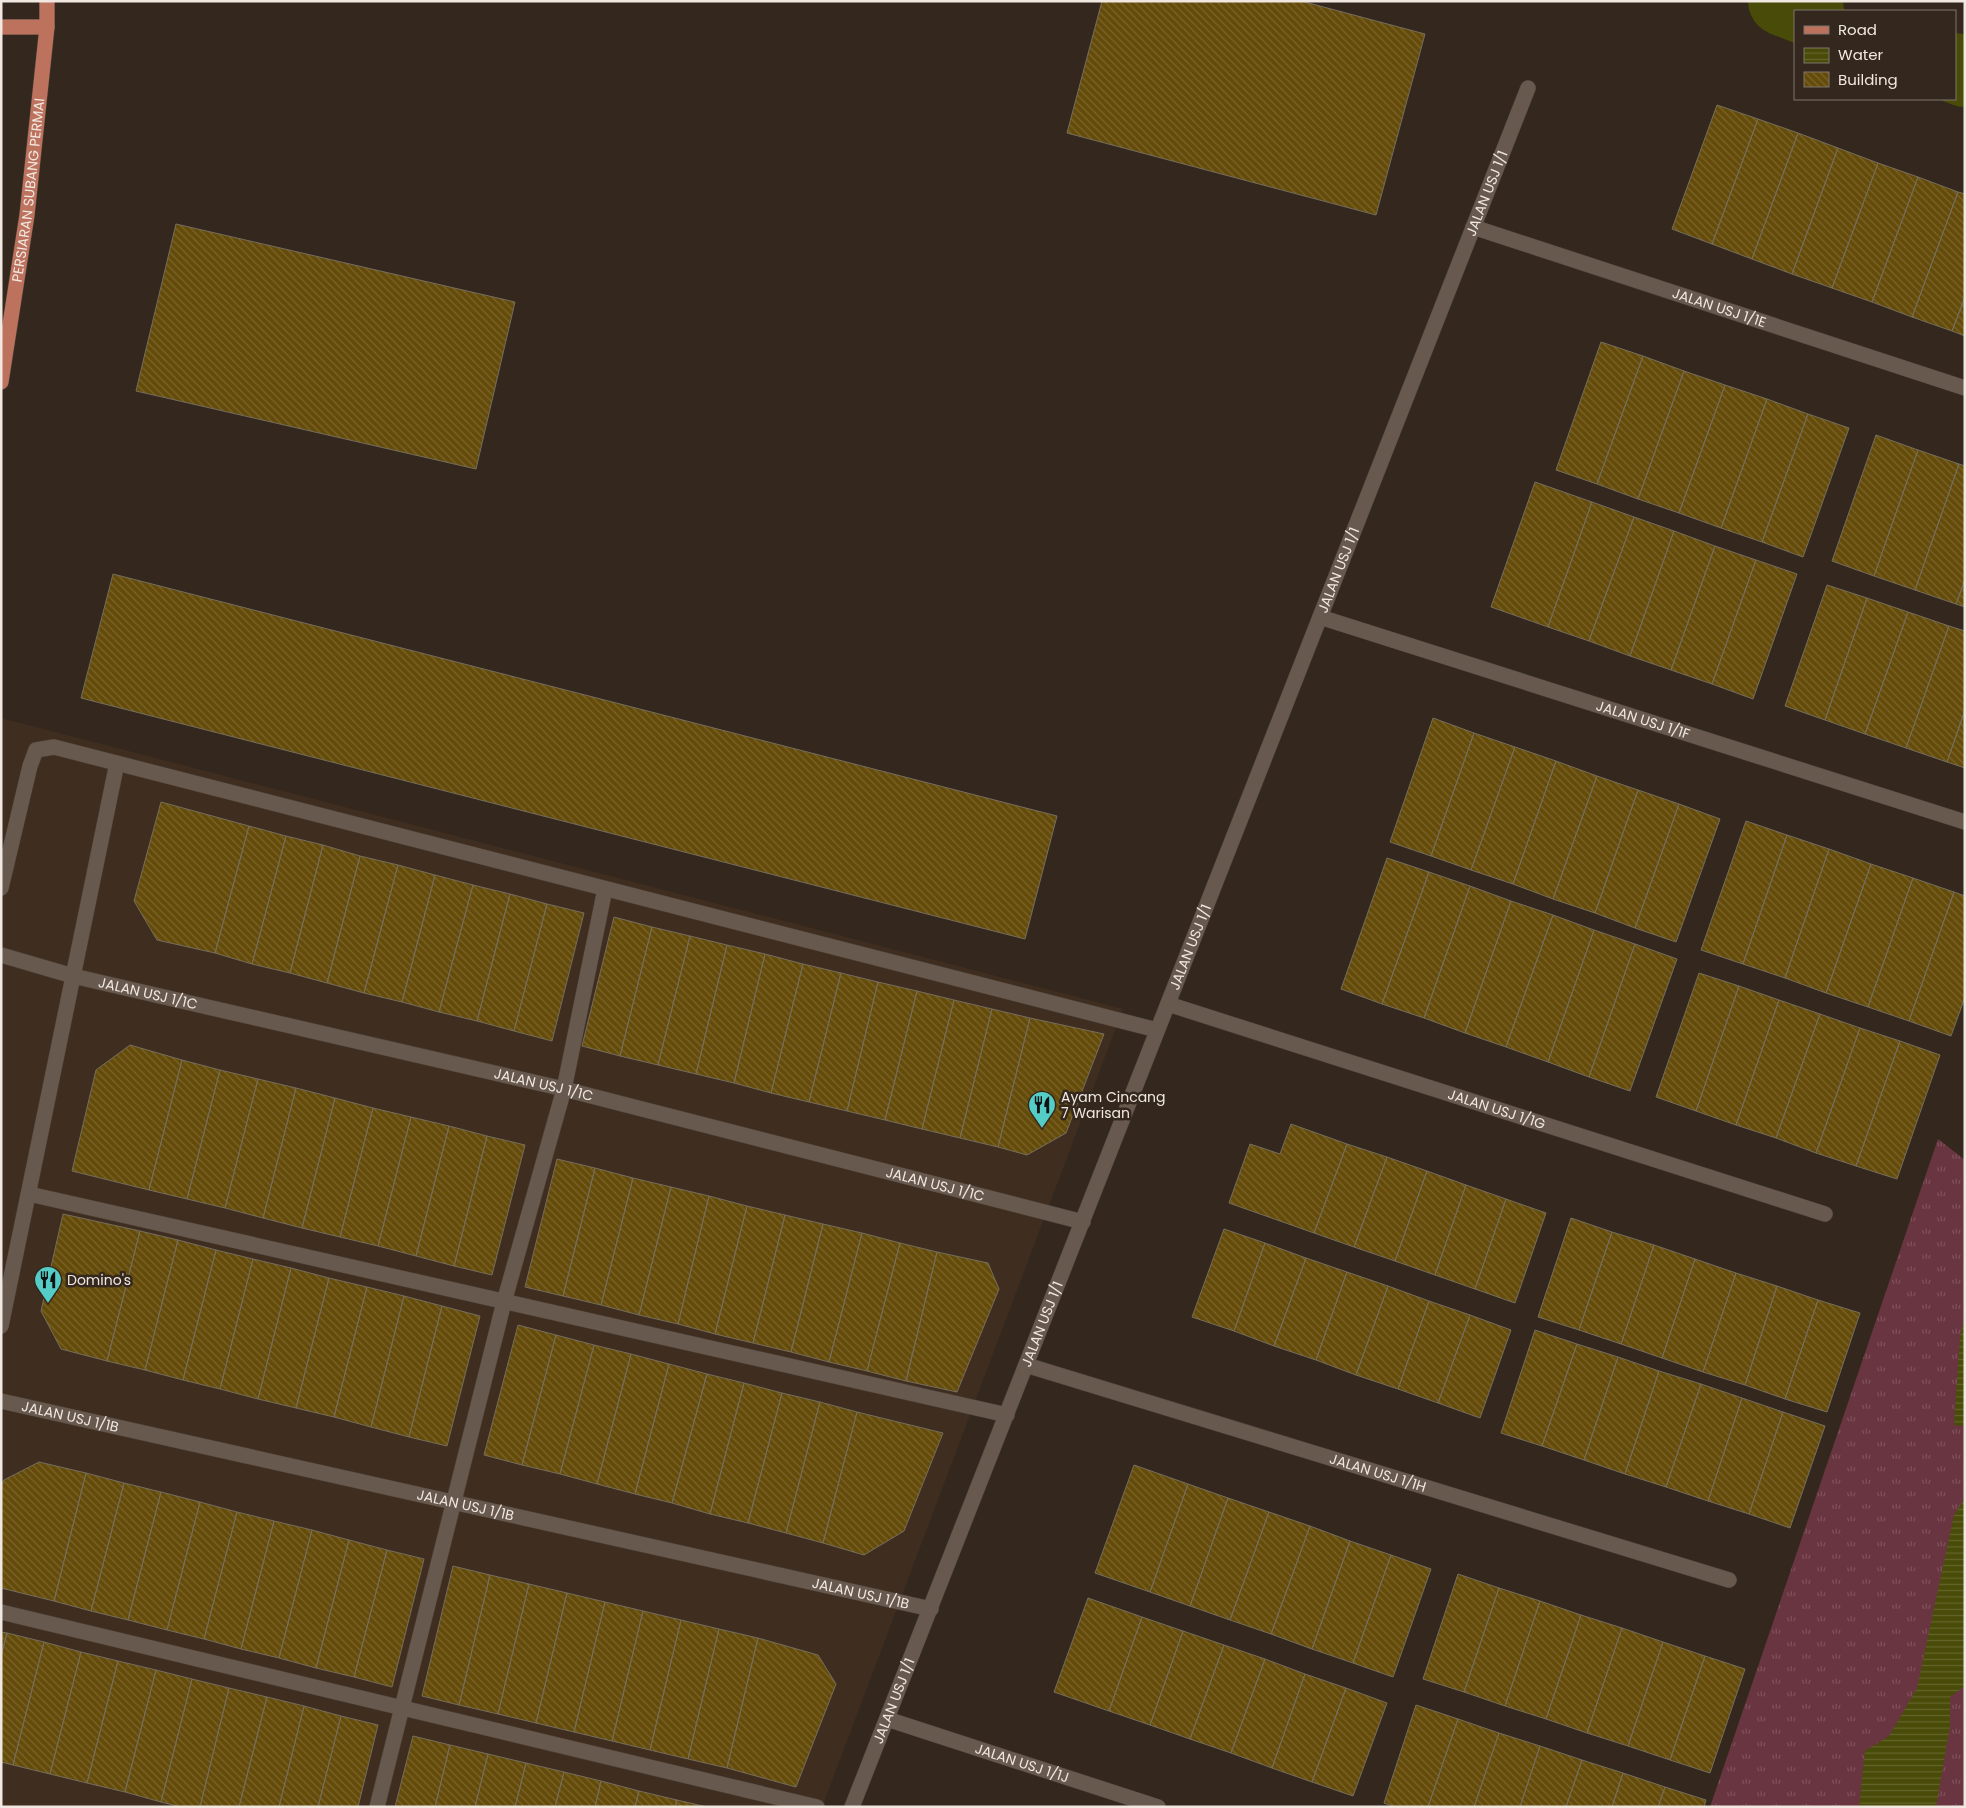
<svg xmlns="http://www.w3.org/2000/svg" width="1966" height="1808" font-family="Poppins,sans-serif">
<defs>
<pattern id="grass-tufts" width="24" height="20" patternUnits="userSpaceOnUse" patternTransform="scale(1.25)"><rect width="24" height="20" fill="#693540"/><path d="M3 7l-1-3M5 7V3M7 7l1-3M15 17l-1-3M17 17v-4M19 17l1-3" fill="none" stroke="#7f525b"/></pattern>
<pattern id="water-rules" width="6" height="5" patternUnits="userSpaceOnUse" patternTransform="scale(1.25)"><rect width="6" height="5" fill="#494b08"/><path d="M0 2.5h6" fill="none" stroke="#64652c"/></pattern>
<pattern id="building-back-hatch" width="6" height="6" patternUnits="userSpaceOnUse" patternTransform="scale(1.25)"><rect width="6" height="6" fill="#644b09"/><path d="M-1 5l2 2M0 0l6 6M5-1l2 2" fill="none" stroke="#7a652d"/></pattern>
</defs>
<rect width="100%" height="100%" fill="#34281e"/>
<path fill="#3f2e20" d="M 1,718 L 1123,1009 L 822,1807 L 1,1807 Z"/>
<path fill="url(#grass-tufts)" d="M 1938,1139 L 1965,1160 L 1965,1807 L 1710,1807 Z"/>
<path fill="url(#water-rules)" d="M 1965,1316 L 1965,1426 L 1954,1425 L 1960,1337 Z
M 1965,1498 L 1965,1686 L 1950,1697 L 1950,1726 L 1936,1807 L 1859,1807 L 1865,1751 L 1889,1736 L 1917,1688 L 1954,1515 Z"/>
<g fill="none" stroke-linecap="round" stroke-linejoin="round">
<path stroke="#494b08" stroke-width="70" d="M 1783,1 L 1809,11
M 1955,68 L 1965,72"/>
</g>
<path fill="url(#building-back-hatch)" stroke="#756e5e" d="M 1102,1 L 1301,1 L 1425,34 L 1376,215 L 1067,133 Z
M 1717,105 L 1758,119 L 1712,244 L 1672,229 Z
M 1758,119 L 1798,133 L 1752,259 L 1712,244 Z
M 1798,133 L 1838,148 L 1792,274 L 1752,259 Z
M 1838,148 L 1878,163 L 1832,288 L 1792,274 Z
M 1878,163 L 1918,177 L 1872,302 L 1832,288 Z
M 1918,177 L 1958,192 L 1912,317 L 1872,302 Z
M 1958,192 L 1965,194 L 1965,297 L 1952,331 L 1912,317 Z
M 176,224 L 515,302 L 476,469 L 136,391 Z
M 1965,297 L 1965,336 L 1952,331 Z
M 1601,342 L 1643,356 L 1597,484 L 1556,470 Z
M 1643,356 L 1684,371 L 1638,499 L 1597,484 Z
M 1684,371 L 1725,385 L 1679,513 L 1638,499 Z
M 1725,385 L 1767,399 L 1721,528 L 1679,513 Z
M 1767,399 L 1808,414 L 1762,542 L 1721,528 Z
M 1808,414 L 1849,428 L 1803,557 L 1762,542 Z
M 1876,435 L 1918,450 L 1874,576 L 1832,561 Z
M 1918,450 L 1959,464 L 1915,590 L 1874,576 Z
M 1959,464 L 1965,466 L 1965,580 L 1956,604 L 1915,590 Z
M 1535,482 L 1592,502 L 1548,627 L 1491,607 Z
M 1592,502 L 1634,517 L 1589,641 L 1548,627 Z
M 1634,517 L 1674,531 L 1630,656 L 1589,641 Z
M 1674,531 L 1715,546 L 1671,670 L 1630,656 Z
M 1715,546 L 1756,560 L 1712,684 L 1671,670 Z
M 1756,560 L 1797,574 L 1753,699 L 1712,684 Z
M 113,574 L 1057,816 L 1025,939 L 81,698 Z
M 1965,580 L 1965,607 L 1956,604 Z
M 1827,585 L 1867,598 L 1825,720 L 1785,706 Z
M 1867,598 L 1908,612 L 1865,734 L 1825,720 Z
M 1908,612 L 1949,626 L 1906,748 L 1865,734 Z
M 1949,626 L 1965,631 L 1965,710 L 1947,762 L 1906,748 Z
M 1965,710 L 1965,768 L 1947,762 Z
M 1433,718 L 1474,733 L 1431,856 L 1390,842 Z
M 1474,733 L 1515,747 L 1471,870 L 1431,856 Z
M 1515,747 L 1556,761 L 1513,884 L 1471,870 Z
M 1556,761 L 1597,776 L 1553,899 L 1513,884 Z
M 1597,776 L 1638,790 L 1595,913 L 1553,899 Z
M 1638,790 L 1679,804 L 1635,928 L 1595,913 Z
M 161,802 L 249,826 L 215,953 L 157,940 L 134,901 Z
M 1679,804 L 1720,819 L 1676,942 L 1635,928 Z
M 1746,821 L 1787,835 L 1743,964 L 1701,950 Z
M 249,826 L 286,836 L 252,964 L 215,953 Z
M 1787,835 L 1829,849 L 1785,978 L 1743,964 Z
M 286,836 L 323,845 L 290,973 L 252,964 Z
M 323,845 L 360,856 L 327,983 L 290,973 Z
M 1829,849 L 1871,864 L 1826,993 L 1785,978 Z
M 360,856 L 398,865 L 364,993 L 327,983 Z
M 1387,858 L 1429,872 L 1382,1004 L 1341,989 Z
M 1871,864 L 1913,878 L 1868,1007 L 1826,993 Z
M 398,865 L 435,875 L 402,1002 L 364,993 Z
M 1429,872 L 1470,886 L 1424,1018 L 1382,1004 Z
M 435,875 L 473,885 L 439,1012 L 402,1002 Z
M 1913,878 L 1954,892 L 1909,1021 L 1868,1007 Z
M 473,885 L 510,894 L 477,1021 L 439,1012 Z
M 1470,886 L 1511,901 L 1465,1033 L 1424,1018 Z
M 1954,892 L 1965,896 L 1965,997 L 1951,1036 L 1909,1021 Z
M 510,894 L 547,904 L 514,1031 L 477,1021 Z
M 1511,901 L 1553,915 L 1506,1047 L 1465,1033 Z
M 547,904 L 584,913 L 552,1041 L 514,1031 Z
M 1553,915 L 1594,930 L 1548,1062 L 1506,1047 Z
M 614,917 L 652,927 L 620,1056 L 582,1046 Z
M 652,927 L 690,936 L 658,1065 L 620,1056 Z
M 1594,930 L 1635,944 L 1589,1077 L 1548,1062 Z
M 690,936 L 727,945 L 696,1074 L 658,1065 Z
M 1635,944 L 1677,959 L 1630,1091 L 1589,1077 Z
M 727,945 L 765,954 L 734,1083 L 696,1074 Z
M 765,954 L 803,964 L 771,1093 L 734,1083 Z
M 803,964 L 841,973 L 809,1102 L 771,1093 Z
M 841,973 L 878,982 L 847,1111 L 809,1102 Z
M 1699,973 L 1739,986 L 1696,1111 L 1656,1097 Z
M 878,982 L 917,991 L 885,1120 L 847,1111 Z
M 1739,986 L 1779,1000 L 1736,1125 L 1696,1111 Z
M 917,991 L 954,1000 L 922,1129 L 885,1120 Z
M 954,1000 L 992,1009 L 960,1138 L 922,1129 Z
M 1779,1000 L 1820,1014 L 1776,1138 L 1736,1125 Z
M 992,1009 L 1030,1018 L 998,1147 L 960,1138 Z
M 1820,1014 L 1860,1028 L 1816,1153 L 1776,1138 Z
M 1030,1018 L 1104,1034 L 1066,1133 L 1027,1155 L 998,1147 Z
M 1860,1028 L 1900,1041 L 1856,1166 L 1816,1153 Z
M 1900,1041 L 1940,1055 L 1897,1179 L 1856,1166 Z
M 130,1045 L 182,1060 L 149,1190 L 72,1171 L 96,1070 Z
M 182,1060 L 220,1070 L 187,1199 L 149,1190 Z
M 220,1070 L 258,1079 L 225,1208 L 187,1199 Z
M 258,1079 L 296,1088 L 263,1218 L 225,1208 Z
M 296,1088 L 335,1098 L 302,1228 L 263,1218 Z
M 335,1098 L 373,1108 L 340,1237 L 302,1228 Z
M 373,1108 L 411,1117 L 378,1246 L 340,1237 Z
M 411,1117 L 449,1126 L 416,1256 L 378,1246 Z
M 1291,1124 L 1347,1144 L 1314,1233 L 1229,1203 L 1250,1144 L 1280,1154 Z
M 449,1126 L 487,1136 L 454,1266 L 416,1256 Z
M 487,1136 L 525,1145 L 492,1275 L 454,1266 Z
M 1347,1144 L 1387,1157 L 1354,1247 L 1314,1233 Z
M 1387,1157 L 1427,1171 L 1395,1261 L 1354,1247 Z
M 557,1159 L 595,1168 L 563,1296 L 525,1287 Z
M 595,1168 L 633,1178 L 601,1305 L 563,1296 Z
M 1427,1171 L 1466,1185 L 1435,1275 L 1395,1261 Z
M 633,1178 L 671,1187 L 639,1315 L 601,1305 Z
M 1466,1185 L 1506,1199 L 1475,1289 L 1435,1275 Z
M 671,1187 L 709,1196 L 678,1324 L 639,1315 Z
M 709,1196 L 747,1206 L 715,1334 L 678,1324 Z
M 1506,1199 L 1546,1213 L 1515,1303 L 1475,1289 Z
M 747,1206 L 785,1215 L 753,1343 L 715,1334 Z
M 63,1214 L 140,1231 L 107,1361 L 61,1349 L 41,1311 Z
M 785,1215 L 823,1224 L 791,1352 L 753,1343 Z
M 1571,1218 L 1612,1232 L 1579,1330 L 1538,1317 Z
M 823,1224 L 862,1233 L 829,1362 L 791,1352 Z
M 1224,1229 L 1265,1243 L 1234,1331 L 1192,1317 Z
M 140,1231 L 178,1240 L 145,1370 L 107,1361 Z
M 1612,1232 L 1654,1245 L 1621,1344 L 1579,1330 Z
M 862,1233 L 900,1243 L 867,1371 L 829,1362 Z
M 178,1240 L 216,1250 L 183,1380 L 145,1370 Z
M 900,1243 L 937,1252 L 906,1381 L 867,1371 Z
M 1265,1243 L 1306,1258 L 1274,1346 L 1234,1331 Z
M 1654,1245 L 1695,1259 L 1662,1358 L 1621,1344 Z
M 216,1250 L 253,1259 L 220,1389 L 183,1380 Z
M 937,1252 L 988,1263 L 999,1289 L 957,1392 L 906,1381 Z
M 1306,1258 L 1347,1272 L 1316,1360 L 1274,1346 Z
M 253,1259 L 291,1268 L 258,1399 L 220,1389 Z
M 1695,1259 L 1736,1273 L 1703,1372 L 1662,1358 Z
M 291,1268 L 329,1278 L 296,1408 L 258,1399 Z
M 1347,1272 L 1388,1286 L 1356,1375 L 1316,1360 Z
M 1736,1273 L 1777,1286 L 1745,1385 L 1703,1372 Z
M 329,1278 L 367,1287 L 334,1417 L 296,1408 Z
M 1388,1286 L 1429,1301 L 1398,1389 L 1356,1375 Z
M 1777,1286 L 1818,1300 L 1785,1399 L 1745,1385 Z
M 367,1287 L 404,1296 L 371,1427 L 334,1417 Z
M 404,1296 L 442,1306 L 409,1437 L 371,1427 Z
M 1818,1300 L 1860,1313 L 1827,1412 L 1785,1399 Z
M 1429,1301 L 1470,1315 L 1438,1403 L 1398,1389 Z
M 442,1306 L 480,1316 L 447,1446 L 409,1437 Z
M 1470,1315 L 1511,1330 L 1480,1418 L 1438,1403 Z
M 518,1325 L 556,1335 L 522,1465 L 484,1455 Z
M 1535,1330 L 1577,1344 L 1542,1446 L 1501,1433 Z
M 556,1335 L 594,1345 L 560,1474 L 522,1465 Z
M 1577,1344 L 1618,1357 L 1584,1460 L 1542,1446 Z
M 594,1345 L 631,1354 L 597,1484 L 560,1474 Z
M 631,1354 L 669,1364 L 635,1494 L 597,1484 Z
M 1618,1357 L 1659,1371 L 1625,1474 L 1584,1460 Z
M 669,1364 L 707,1374 L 672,1503 L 635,1494 Z
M 1659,1371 L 1701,1384 L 1666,1487 L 1625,1474 Z
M 707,1374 L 744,1383 L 710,1514 L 672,1503 Z
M 744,1383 L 782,1393 L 748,1523 L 710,1514 Z
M 1701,1384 L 1742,1398 L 1708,1501 L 1666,1487 Z
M 782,1393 L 820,1402 L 786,1533 L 748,1523 Z
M 1742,1398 L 1783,1412 L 1749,1514 L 1708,1501 Z
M 820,1402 L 857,1412 L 823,1543 L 786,1533 Z
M 857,1412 L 943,1433 L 904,1531 L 864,1555 L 823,1543 Z
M 1783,1412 L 1825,1426 L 1790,1528 L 1749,1514 Z
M 39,1462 L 86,1473 L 54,1601 L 1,1588 L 1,1487 L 4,1480 Z
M 1134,1465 L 1188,1484 L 1150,1592 L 1095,1573 Z
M 86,1473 L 124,1483 L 91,1611 L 54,1601 Z
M 124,1483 L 161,1492 L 128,1620 L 91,1611 Z
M 1188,1484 L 1228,1498 L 1190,1606 L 1150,1592 Z
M 161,1492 L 200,1502 L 167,1630 L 128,1620 Z
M 1228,1498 L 1269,1512 L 1230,1620 L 1190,1606 Z
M 200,1502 L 237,1512 L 204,1639 L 167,1630 Z
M 237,1512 L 274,1521 L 241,1649 L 204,1639 Z
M 1269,1512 L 1310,1526 L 1271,1634 L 1230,1620 Z
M 274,1521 L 312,1530 L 279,1658 L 241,1649 Z
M 1310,1526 L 1350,1541 L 1312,1649 L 1271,1634 Z
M 312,1530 L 349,1540 L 316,1668 L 279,1658 Z
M 349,1540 L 387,1550 L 354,1677 L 316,1668 Z
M 1350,1541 L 1391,1555 L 1353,1663 L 1312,1649 Z
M 387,1550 L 424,1559 L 392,1687 L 354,1677 Z
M 1391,1555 L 1431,1569 L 1393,1677 L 1353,1663 Z
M 453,1566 L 490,1575 L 459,1705 L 422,1696 Z
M 1458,1574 L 1499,1588 L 1464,1692 L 1423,1679 Z
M 490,1575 L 529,1584 L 498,1714 L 459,1705 Z
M 529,1584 L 567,1593 L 536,1723 L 498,1714 Z
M 1499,1588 L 1540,1601 L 1505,1706 L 1464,1692 Z
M 567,1593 L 605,1602 L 574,1732 L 536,1723 Z
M 1088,1598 L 1142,1617 L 1109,1711 L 1054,1692 Z
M 1540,1601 L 1581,1615 L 1546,1719 L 1505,1706 Z
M 605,1602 L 643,1611 L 612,1741 L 574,1732 Z
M 643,1611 L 681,1620 L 650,1750 L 612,1741 Z
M 1581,1615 L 1622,1628 L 1587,1733 L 1546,1719 Z
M 1142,1617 L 1183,1631 L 1150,1725 L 1109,1711 Z
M 681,1620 L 719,1629 L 688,1759 L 650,1750 Z
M 1622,1628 L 1663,1642 L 1628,1746 L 1587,1733 Z
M 719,1629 L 758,1638 L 727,1768 L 688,1759 Z
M 1183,1631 L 1224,1645 L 1190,1739 L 1150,1725 Z
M 1,1632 L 7,1633 L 1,1656 Z
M 7,1633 L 44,1642 L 13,1765 L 1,1762 L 1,1656 Z
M 758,1638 L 818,1655 L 836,1684 L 796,1787 L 727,1768 Z
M 44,1642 L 81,1652 L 50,1774 L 13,1765 Z
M 1663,1642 L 1705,1656 L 1670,1760 L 1628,1746 Z
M 1224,1645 L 1265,1659 L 1231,1753 L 1190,1739 Z
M 81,1652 L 118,1661 L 87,1783 L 50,1774 Z
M 1705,1656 L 1745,1669 L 1710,1773 L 1670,1760 Z
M 1265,1659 L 1305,1674 L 1272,1768 L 1231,1753 Z
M 118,1661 L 156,1670 L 125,1792 L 87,1783 Z
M 156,1670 L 192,1679 L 161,1802 L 125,1792 Z
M 1305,1674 L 1346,1688 L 1312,1782 L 1272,1768 Z
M 192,1679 L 229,1688 L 200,1807 L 181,1807 L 161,1802 Z
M 229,1688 L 267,1697 L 239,1807 L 200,1807 Z
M 1346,1688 L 1387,1703 L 1353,1796 L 1312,1782 Z
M 267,1697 L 304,1706 L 279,1807 L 239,1807 Z
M 1416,1705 L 1458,1719 L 1428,1807 L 1395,1807 L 1384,1803 Z
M 304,1706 L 341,1716 L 318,1807 L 279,1807 Z
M 341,1716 L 378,1725 L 358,1807 L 318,1807 Z
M 1458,1719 L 1499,1733 L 1474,1807 L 1428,1807 Z
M 1499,1733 L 1540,1746 L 1520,1807 L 1474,1807 Z
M 413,1736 L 450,1745 L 435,1807 L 395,1807 Z
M 450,1745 L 488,1754 L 475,1807 L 435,1807 Z
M 1540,1746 L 1582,1760 L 1566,1807 L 1520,1807 Z
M 488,1754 L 526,1763 L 515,1807 L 475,1807 Z
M 1582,1760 L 1623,1773 L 1612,1807 L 1566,1807 Z
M 526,1763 L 564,1772 L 555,1807 L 515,1807 Z
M 564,1772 L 601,1781 L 595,1807 L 555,1807 Z
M 1623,1773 L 1665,1787 L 1658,1807 L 1612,1807 Z
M 601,1781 L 639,1791 L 635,1807 L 595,1807 Z
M 1665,1787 L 1706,1800 L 1704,1807 L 1658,1807 Z
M 639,1791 L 677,1800 L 675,1807 L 635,1807 Z
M 677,1800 L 707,1807 L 675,1807 Z"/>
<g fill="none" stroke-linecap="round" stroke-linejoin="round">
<defs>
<g id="minor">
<path id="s1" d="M 1473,227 L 1965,388"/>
<path id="s2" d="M 1320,617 L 1965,822"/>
<path d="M 1,888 L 30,766 L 36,750 L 54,747 L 1157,1030"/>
<path id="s3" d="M 1,955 L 73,976 L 564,1089 L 1083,1222"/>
<path id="s4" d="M 1168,1004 L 1825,1214"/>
<path d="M 29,1194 L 1007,1415"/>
<path d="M 1,1326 L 117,763"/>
<path id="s5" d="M 1026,1365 L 1729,1580"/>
<path id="s6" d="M 1,1401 L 931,1609"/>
<path d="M 1,1612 L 817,1807"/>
<path id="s7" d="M 887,1719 L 1158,1807"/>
<path d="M 377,1807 L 504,1302 L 564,1089 L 605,889"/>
<path id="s8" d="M 852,1807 L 1528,88"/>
</g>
<g id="major">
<path d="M 1,27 L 47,27"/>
<path id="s9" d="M 1,382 L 27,215 L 47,27 L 47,1"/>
</g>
</defs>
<use href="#minor" stroke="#4f453c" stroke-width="16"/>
<use href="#major" stroke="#4f453c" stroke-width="16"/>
<use href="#minor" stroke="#67594e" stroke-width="15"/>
<use href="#major" stroke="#bd725e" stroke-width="15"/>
</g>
<defs>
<symbol id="restaurant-pin" viewBox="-11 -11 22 30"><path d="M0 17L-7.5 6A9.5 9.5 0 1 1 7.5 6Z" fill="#54cdc6" stroke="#34281e"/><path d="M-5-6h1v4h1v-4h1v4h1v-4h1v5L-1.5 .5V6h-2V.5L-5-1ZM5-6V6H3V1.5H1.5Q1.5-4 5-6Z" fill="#111"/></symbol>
</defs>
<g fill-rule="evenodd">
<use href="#restaurant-pin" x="1026" y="1089" width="32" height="43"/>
<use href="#restaurant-pin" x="32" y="1264" width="32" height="43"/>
</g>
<g text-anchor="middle" stroke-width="5" stroke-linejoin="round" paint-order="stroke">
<g font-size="14" fill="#f0e8e1" stroke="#34281e">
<text dy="5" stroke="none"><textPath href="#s9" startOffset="194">PERSIARAN SUBANG PERMAI</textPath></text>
<text dy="5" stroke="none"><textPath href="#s8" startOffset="1734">JALAN USJ 1/1</textPath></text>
<text dy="5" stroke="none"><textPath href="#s1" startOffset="259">JALAN USJ 1/1E</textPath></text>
<text dy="5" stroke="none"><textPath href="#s8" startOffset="1329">JALAN USJ 1/1</textPath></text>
<text dy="5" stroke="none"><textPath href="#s2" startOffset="339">JALAN USJ 1/1F</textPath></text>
<text dy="5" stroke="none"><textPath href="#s8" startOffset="924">JALAN USJ 1/1</textPath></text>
<text dy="5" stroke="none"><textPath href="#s3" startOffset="152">JALAN USJ 1/1C</textPath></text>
<text dy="5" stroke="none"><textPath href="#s3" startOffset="558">JALAN USJ 1/1C</textPath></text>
<text dy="5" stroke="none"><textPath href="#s4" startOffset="345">JALAN USJ 1/1G</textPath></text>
<text dy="5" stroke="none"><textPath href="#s3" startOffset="962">JALAN USJ 1/1C</textPath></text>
<text dy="5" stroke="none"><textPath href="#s8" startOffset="519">JALAN USJ 1/1</textPath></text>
<text dy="5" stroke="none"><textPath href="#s6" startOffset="71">JALAN USJ 1/1B</textPath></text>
<text dy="5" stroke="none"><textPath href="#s5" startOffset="368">JALAN USJ 1/1H</textPath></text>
<text dy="5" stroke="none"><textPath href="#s6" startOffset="476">JALAN USJ 1/1B</textPath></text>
<text dy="5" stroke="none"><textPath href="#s6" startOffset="881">JALAN USJ 1/1B</textPath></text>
<text dy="5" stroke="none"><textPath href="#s8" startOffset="114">JALAN USJ 1/1</textPath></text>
<text dy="5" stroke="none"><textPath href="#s7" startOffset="142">JALAN USJ 1/1J</textPath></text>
</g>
<g font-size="14" fill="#f0e8e1" stroke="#34281e" text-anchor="start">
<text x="1061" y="1102">Ayam Cincang<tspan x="1061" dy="16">7 Warisan</tspan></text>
<text x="67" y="1285">Domino's</text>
</g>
</g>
<rect width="1966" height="1808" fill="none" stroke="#f0e8e1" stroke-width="5"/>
<rect x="1794" y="10" width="162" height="90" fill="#34281e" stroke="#7f756c"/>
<rect x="1804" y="26" width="25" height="8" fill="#bd725e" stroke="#7f756c"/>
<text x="1838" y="35" font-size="15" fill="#f0e8e1">Road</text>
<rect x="1804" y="48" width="25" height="15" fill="url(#water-rules)" stroke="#7f756c"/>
<text x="1838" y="60" font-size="15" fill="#f0e8e1">Water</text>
<rect x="1804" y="72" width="25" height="15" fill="url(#building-back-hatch)" stroke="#7f756c"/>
<text x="1838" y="85" font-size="15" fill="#f0e8e1">Building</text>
</svg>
